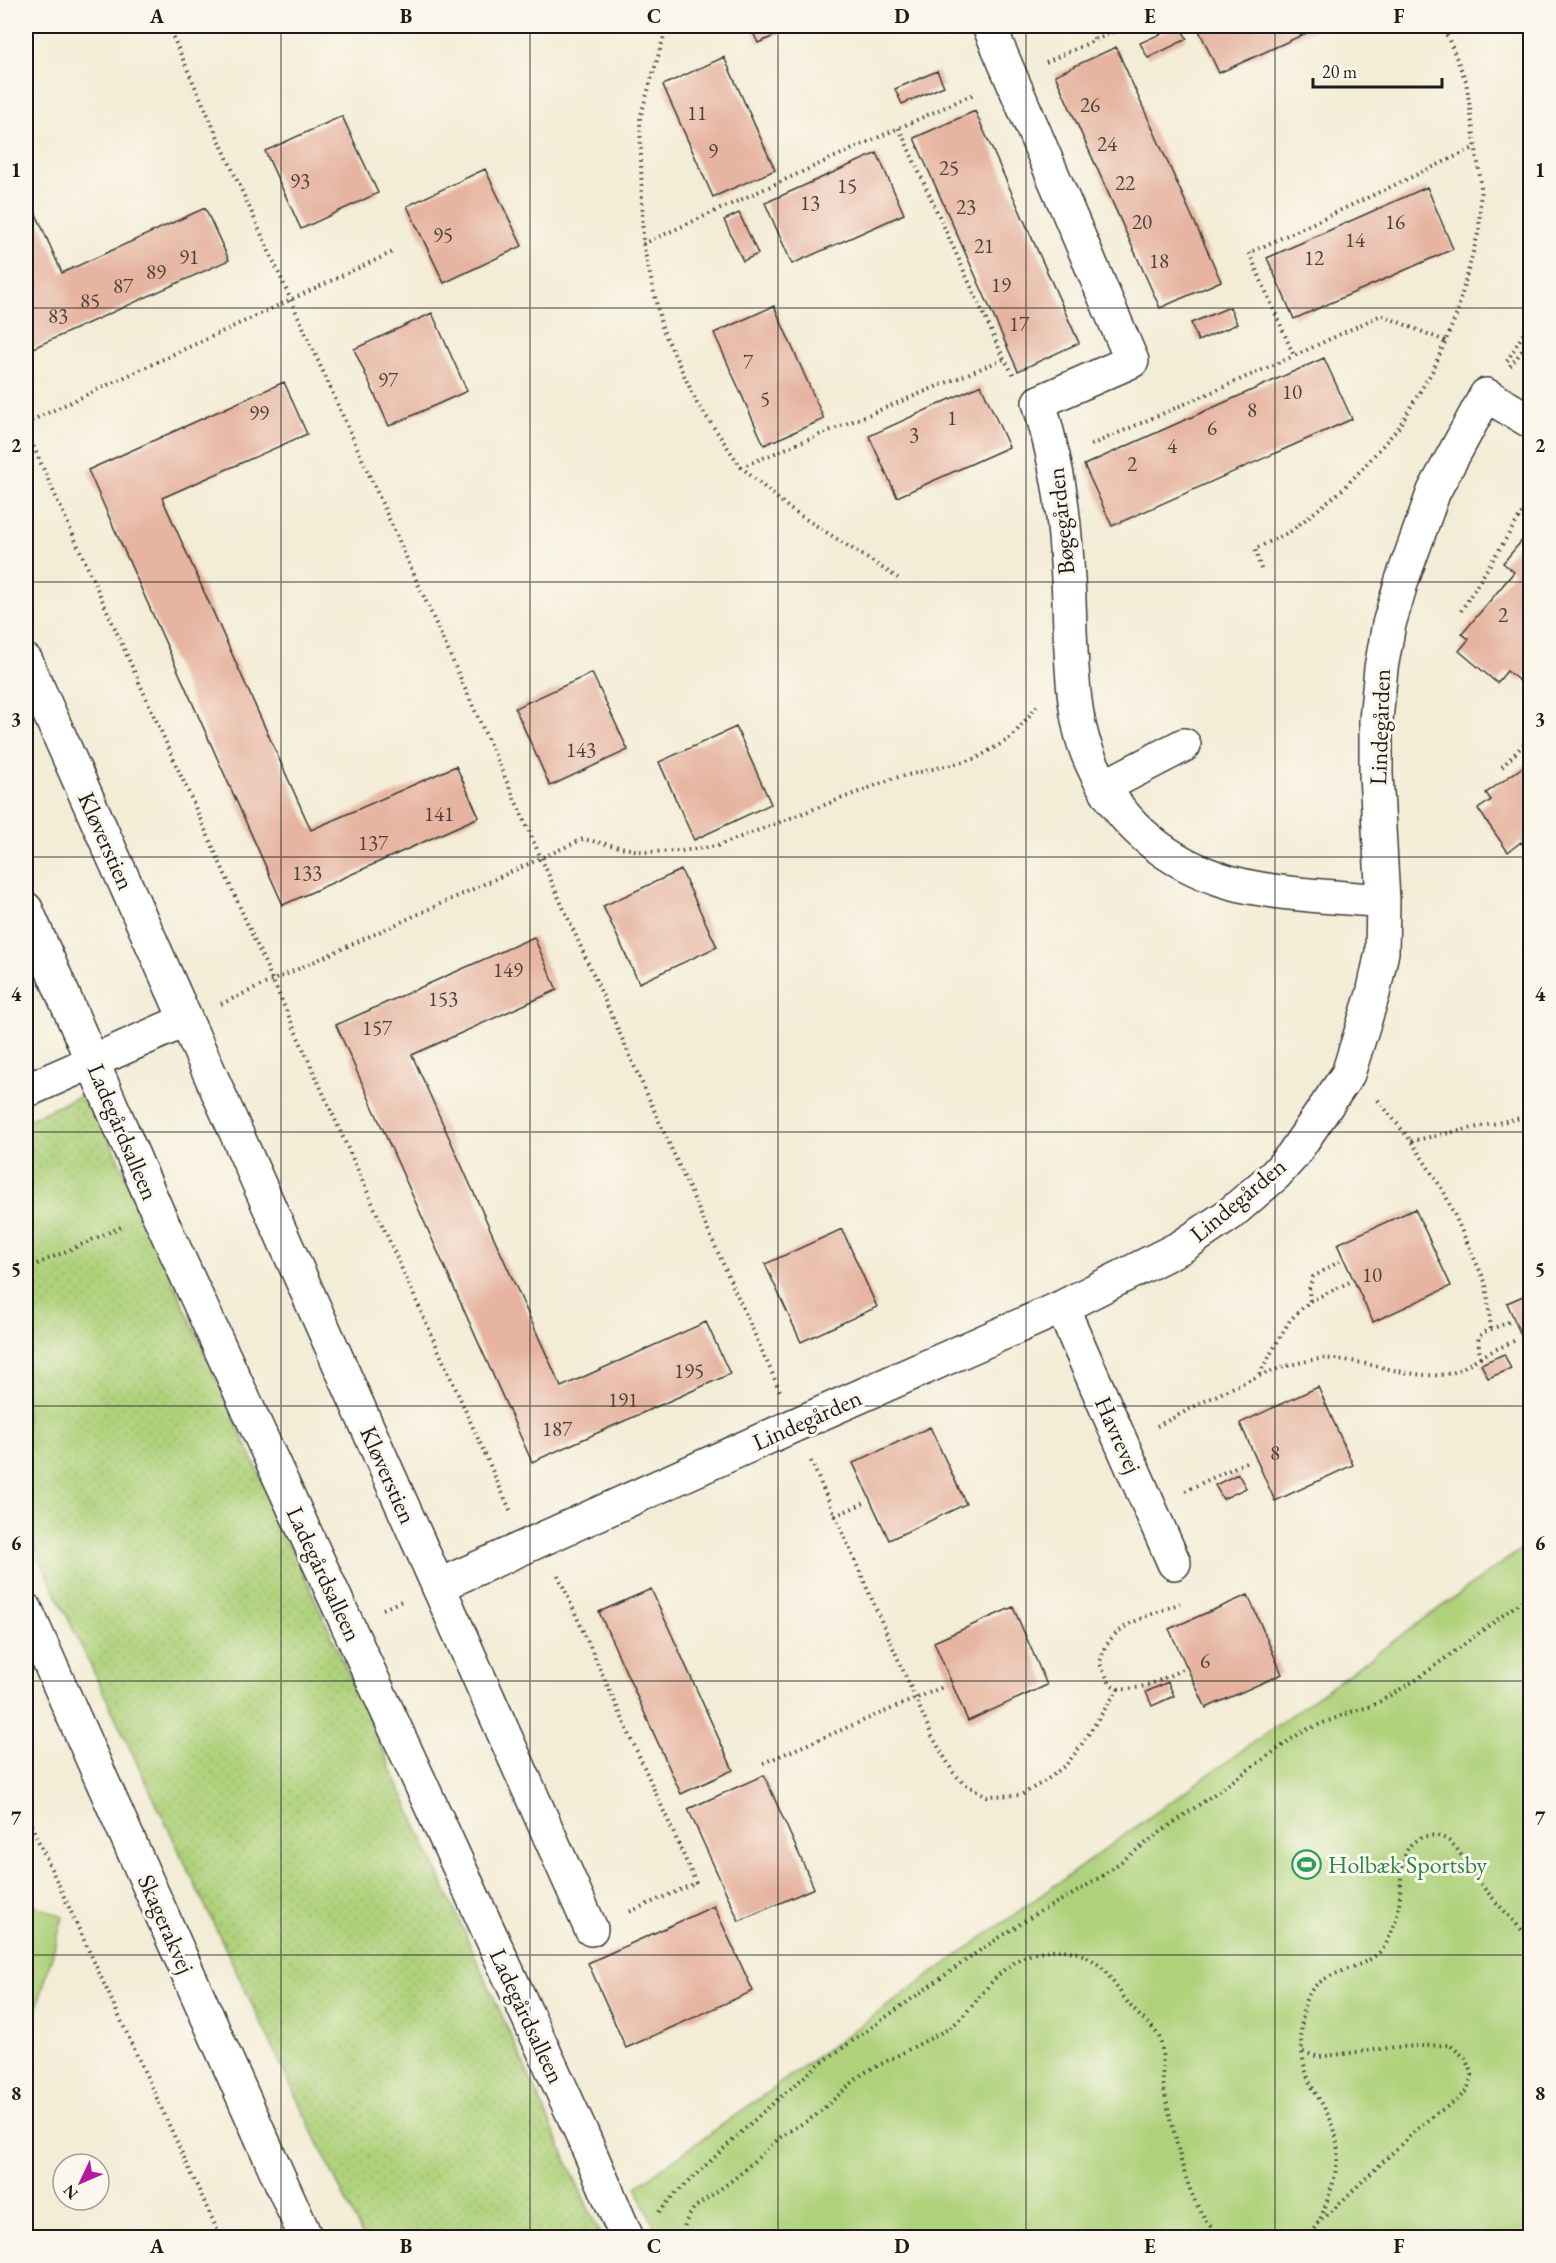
<svg xmlns="http://www.w3.org/2000/svg" width="1556" height="2263" font-family="'EB Garamond',serif">
<defs>
<pattern id="green-dots" width="8" height="8" patternUnits="userSpaceOnUse" patternTransform="scale(1.5)"><rect width="8" height="8" fill="#aed17a"/><path d="M2 2h.1M6 6h.1" fill="none" stroke="#95b369" stroke-width="1.8" stroke-linecap="round"/></pattern>
</defs>
<rect width="100%" height="100%" fill="#fbf7ec"/>
<filter id="ink" filterUnits="userSpaceOnUse"><feTurbulence type="fractalNoise" baseFrequency=".0167" numOctaves="2"/><feDisplacementMap in="SourceGraphic" scale="12" xChannelSelector="R" yChannelSelector="G"/><feConvolveMatrix kernelMatrix="1 2 1 2 8 2 1 2 1" color-interpolation-filters="sRGB"/></filter>
<filter id="wash" filterUnits="userSpaceOnUse"><feTurbulence type="fractalNoise" baseFrequency=".008" numOctaves="4" result="noise"/><feDisplacementMap in="SourceGraphic" scale="24" xChannelSelector="R" yChannelSelector="G"/><feGaussianBlur stdDeviation="1.35" result="paint"/><feColorMatrix in="noise" values="0 0 0 0 0 0 0 0 0 0 0 0 0 0 0 0 0 1.4 0 .05"/><feComposite in="paint" operator="in"/></filter>
<g filter="url(#wash)">
<rect width="100%" height="100%" fill="#f3ecd6"/>
<path fill="url(#green-dots)" stroke="#65764b" stroke-width="1.5" d="M 88,1092 L 601,2237 L 363,2237 L 26,1530 L 26,1121 Z"/>
<path fill="#aed17a" stroke="#65764b" stroke-width="1.5" d="M 1530,1543 L 1530,2237 L 659,2237 L 636,2187 Z
M 26,1902 L 63,1917 L 34,2019 L 26,2032 Z"/>
<g id="blocks">
<path fill="#e6b4a0" d="M 750,26 L 798,26 L 758,43 Z
M 1178,26 L 1180,26 L 1187,39 L 1148,58 L 1140,43 Z
M 1197,26 L 1322,26 L 1219,73 Z
M 1116,47 L 1221,281 L 1160,308 L 1055,75 Z
M 724,57 L 775,170 L 713,197 L 663,85 Z
M 937,71 L 944,86 L 902,104 L 895,89 Z
M 975,111 L 1079,343 L 1018,371 L 914,138 Z
M 342,116 L 378,193 L 301,229 L 265,151 Z
M 877,153 L 904,214 L 792,264 L 765,203 Z
M 485,169 L 522,246 L 444,283 L 407,206 Z
M 1427,187 L 1453,249 L 1294,319 L 1267,258 Z
M 26,191 L 62,273 L 205,208 L 229,260 L 33,348 L 26,332 Z
M 739,213 L 758,254 L 743,261 L 724,220 Z
M 774,306 L 824,419 L 764,445 L 714,333 Z
M 1230,307 L 1237,324 L 1198,341 L 1191,323 Z
M 432,313 L 467,391 L 389,426 L 354,349 Z
M 1324,358 L 1352,419 L 1112,526 L 1084,465 Z
M 284,382 L 307,434 L 162,498 L 311,830 L 456,766 L 479,817 L 283,905 L 88,470 Z
M 981,385 L 1009,447 L 897,497 L 869,436 Z
M 1530,531 L 1530,637 L 1525,644 L 1530,649 L 1530,670 L 1521,682 L 1507,671 L 1497,683 L 1459,651 L 1469,639 L 1462,634 L 1514,572 L 1503,563 Z
M 592,673 L 628,750 L 550,786 L 515,708 Z
M 736,727 L 771,804 L 694,840 L 659,762 Z
M 1530,762 L 1530,855 L 1521,842 L 1508,852 L 1478,809 L 1491,800 L 1486,793 Z
M 681,870 L 717,947 L 639,983 L 603,906 Z
M 534,937 L 557,990 L 412,1055 L 561,1387 L 706,1322 L 730,1374 L 532,1462 L 336,1025 Z
M 1415,1209 L 1451,1286 L 1373,1322 L 1337,1244 Z
M 842,1229 L 877,1307 L 801,1342 L 765,1264 Z
M 1530,1293 L 1530,1356 L 1507,1303 Z
M 1504,1354 L 1511,1369 L 1488,1378 L 1481,1364 Z
M 1318,1387 L 1353,1465 L 1275,1501 L 1240,1423 Z
M 930,1427 L 966,1504 L 889,1540 L 853,1463 Z
M 1238,1474 L 1246,1488 L 1223,1499 L 1215,1485 Z
M 651,1589 L 733,1770 L 681,1794 L 599,1612 Z
M 1248,1595 L 1282,1674 L 1206,1708 L 1169,1629 Z
M 1013,1607 L 1047,1685 L 968,1721 L 934,1642 Z
M 1168,1682 L 1174,1696 L 1152,1706 L 1146,1692 Z
M 764,1775 L 814,1888 L 739,1921 L 688,1809 Z
M 714,1906 L 753,1991 L 626,2048 L 588,1963 Z"/>
</g>
</g>
<g filter="url(#ink)">
<use href="#blocks" fill-opacity="0" stroke="#3c3b38" stroke-width="1.5"/>
<g fill="none" stroke-linecap="round" stroke-linejoin="round">
<defs>
<path id="minor" d="M 989,26 L 1132,361 L 1039,402 C 1049,437 1058,471 1062,508 C 1067,549 1069,590 1070,631 C 1072,668 1073,717 1087,752 C 1111,813 1155,856 1217,878 C 1263,895 1333,896 1383,901
M 26,661 L 591,1929
M 1105,786 L 1184,745
M 26,909 L 157,1211 L 582,2134 L 627,2238
M 26,1091 L 186,1020
M 1062,1307 L 1174,1563
M 438,1586 L 795,1425 L 1062,1307 L 1181,1247 L 1230,1214 L 1275,1175 L 1292,1156 L 1348,1074 L 1373,994 L 1382,952 L 1383,901 L 1376,774 L 1376,720 L 1381,668 L 1389,624 L 1402,580 L 1434,491 L 1486,395 L 1530,421
M 26,1610 L 306,2238"/>
</defs>
<use href="#minor" stroke="#3c3b38" stroke-width="36"/>
<path stroke="#3c3b38" stroke-width="4" stroke-dasharray="1.5 4.5" stroke-linecap="butt" d="M 168,26 L 780,1391
M 667,26 L 640,118 L 643,244 L 662,328 L 697,403 L 741,467 L 790,509 L 898,578
M 1089,26 L 1095,40
M 1046,62 L 1127,26
M 899,128 L 1004,359 L 1014,375
M 643,244 L 976,93
M 1445,341 L 1381,315 L 1294,356 L 1249,253 L 1476,147
M 1507,361 L 1530,323
M 1510,366 L 1530,341
M 26,423 L 395,251
M 26,430 L 510,1510
M 1091,445 L 1294,356
M 741,467 L 1004,359
M 1261,569 L 1255,549 L 1291,531 L 1341,491 L 1363,468 L 1398,428 L 1433,370 L 1456,316 L 1479,230 L 1481,184 L 1466,81 L 1443,26
M 1461,611 L 1530,500
M 1502,767 L 1530,738
M 221,1004 L 583,839 L 644,852 L 681,851 L 717,846 L 895,778 L 975,759 L 1011,738 L 1037,706
M 1378,1100 L 1411,1141 L 1444,1192 L 1486,1284 L 1491,1329
M 1411,1141 L 1530,1116
M 26,1269 L 121,1227
M 1310,1301 L 1350,1282
M 1480,1357 L 1518,1339
M 1259,1374 L 1290,1320 L 1310,1301 L 1309,1289 L 1313,1277 L 1340,1261
M 1157,1426 C 1205,1402 1258,1370 1312,1360 C 1357,1352 1418,1387 1457,1371 C 1465,1367 1473,1361 1480,1357 L 1478,1337 L 1484,1332 L 1509,1322
M 811,1461 L 932,1736 L 953,1772 L 963,1783 L 975,1790 L 987,1796 L 1021,1795 L 1045,1781 L 1066,1765 L 1080,1747 L 1118,1689 L 1110,1684 L 1100,1664 C 1106,1624 1146,1618 1180,1603
M 1185,1491 L 1250,1460
M 835,1516 L 866,1502
M 558,1575 L 696,1883 L 627,1913
M 383,1609 L 404,1600
M 1118,1689 C 1141,1691 1162,1679 1183,1669
M 763,1763 L 943,1687
M 26,1814 L 221,2238
M 1303,2052 L 1319,2057 L 1396,2047 L 1450,2045 L 1465,2058 L 1472,2075 L 1467,2090 L 1455,2102 L 1435,2114 L 1414,2132 L 1318,2224
M 659,2212 L 674,2195 L 763,2112 L 817,2066 L 982,1949 L 1037,1913 L 1073,1894 L 1102,1876 L 1162,1831 L 1303,1731 L 1351,1712 L 1372,1706 L 1416,1680 L 1530,1595
M 683,2238 L 685,2223 L 694,2208 L 734,2179 L 783,2135 L 815,2116 L 862,2074 L 950,2028 C 979,2005 993,1968 1029,1955 C 1055,1945 1085,1949 1104,1970 C 1115,1983 1123,1998 1134,2010 C 1142,2019 1154,2027 1159,2037 C 1165,2051 1161,2068 1163,2082 C 1165,2099 1170,2115 1174,2131 C 1183,2171 1191,2208 1221,2238
M 1307,2238 C 1318,2228 1324,2211 1328,2198 C 1339,2168 1343,2139 1326,2111 C 1320,2099 1311,2088 1307,2075 C 1300,2055 1300,2028 1304,2007 C 1311,1967 1365,1974 1384,1947 C 1389,1939 1392,1930 1395,1922 C 1403,1900 1398,1876 1405,1855 C 1411,1836 1434,1830 1449,1841 C 1460,1850 1468,1867 1476,1878 C 1493,1900 1512,1919 1530,1939"/>
<use href="#minor" stroke="#fff" stroke-width="33"/>
</g>
</g>
<path fill="none" stroke="#1c1c1c" stroke-width="1.5" stroke-opacity="0.55" d="M 281,26 L 281,2238M 530,26 L 530,2238M 778,26 L 778,2238M 1026,26 L 1026,2238M 1275,26 L 1275,2238M 26,308 L 1530,308M 26,582 L 1530,582M 26,857 L 1530,857M 26,1132 L 1530,1132M 26,1406 L 1530,1406M 26,1681 L 1530,1681M 26,1955 L 1530,1955"/>
<defs>
<symbol id="stadium-ring" viewBox="-11 -11 22 22"><circle r="9.5" fill="#fbf7ec" stroke="#2e9e5b" stroke-width="1.5"/><path d="M0-5a6.5 5 0 1 0 0 10a6.5 5 0 1 0 0-10ZM-3.5-1.8h7v3.6h-7Z" fill="#2e9e5b"/></symbol>
</defs>
<g fill-rule="evenodd">
<use href="#stadium-ring" x="1290" y="1848" width="33" height="33"/>
</g>
<g text-anchor="middle" stroke-width="6" stroke-linejoin="round" paint-order="stroke">
<g font-size="21" fill="#4e423d">
<text x="1090" y="112">26</text>
<text x="697" y="120">11</text>
<text x="1107" y="151">24</text>
<text x="713" y="158">9</text>
<text x="949" y="175">25</text>
<text x="300" y="188">93</text>
<text x="1125" y="190">22</text>
<text x="847" y="193">15</text>
<text x="810" y="210">13</text>
<text x="966" y="214">23</text>
<text x="1142" y="229">20</text>
<text x="1395" y="229">16</text>
<text x="443" y="242">95</text>
<text x="1355" y="247">14</text>
<text x="984" y="253">21</text>
<text x="189" y="264">91</text>
<text x="1314" y="265">12</text>
<text x="1159" y="268">18</text>
<text x="156" y="279">89</text>
<text x="1001" y="292">19</text>
<text x="123" y="293">87</text>
<text x="90" y="308">85</text>
<text x="58" y="323">83</text>
<text x="1019" y="331">17</text>
<text x="748" y="369">7</text>
<text x="388" y="387">97</text>
<text x="1292" y="399">10</text>
<text x="765" y="406">5</text>
<text x="1252" y="417">8</text>
<text x="259" y="420">99</text>
<text x="952" y="425">1</text>
<text x="1212" y="435">6</text>
<text x="914" y="442">3</text>
<text x="1172" y="453">4</text>
<text x="1132" y="471">2</text>
<text x="1503" y="622">2</text>
<text x="581" y="757">143</text>
<text x="439" y="821">141</text>
<text x="373" y="850">137</text>
<text x="307" y="880">133</text>
<text x="508" y="977">149</text>
<text x="443" y="1006">153</text>
<text x="377" y="1035">157</text>
<text x="1372" y="1282">10</text>
<text x="689" y="1378">195</text>
<text x="623" y="1407">191</text>
<text x="557" y="1436">187</text>
<text x="1275" y="1460">8</text>
<text x="1205" y="1668">6</text>
</g>
<g font-size="24" fill="#1c1c1c" stroke="#fbf7ec">
<text transform="translate(1061 521) rotate(-96)" y="8">Bøgegården</text>
<text transform="translate(1380 727) rotate(-88)" y="8">Lindegården</text>
<text transform="translate(106 841) rotate(66)" y="8">Kløverstien</text>
<text transform="translate(123 1132) rotate(67)" y="8">Ladegårdsalleen</text>
<text transform="translate(1238 1200) rotate(-40)" y="8">Lindegården</text>
<text transform="translate(807 1420) rotate(-24)" y="8">Lindegården</text>
<text transform="translate(1118 1435) rotate(66)" y="8">Havrevej</text>
<text transform="translate(388 1475) rotate(66)" y="8">Kløverstien</text>
<text transform="translate(324 1574) rotate(65)" y="8">Ladegårdsalleen</text>
<text transform="translate(166 1924) rotate(66)" y="8">Skagerakvej</text>
<text transform="translate(527 2016) rotate(65)" y="8">Ladegårdsalleen</text>
</g>
<g font-size="24" fill="#27864d" stroke="#fbf7ec" text-anchor="start">
<text x="1328" y="1873">Holbæk Sportsby</text>
</g>
</g>
<rect width="1556" height="2263" fill="none" stroke="#fbf7ec" stroke-width="66"/>
<g transform="translate(81 2182) rotate(226)"><circle r="28" fill="#fbf7ec" stroke="#a29f99" stroke-width="1.5"/>
<path d="M0-4.5L10 22L0 15L-10 22Z" fill="#b5179e"/>
<text y="-9" font-size="16" font-weight="bold" text-anchor="middle" fill="#1c1c1c">N</text>
</g>
<path d="M1313 78v9h129v-9" fill="none" stroke="#1c1c1c" stroke-width="3"/>
<text x="1322" y="78" font-size="18" fill="#1c1c1c" stroke="#fbf7ec" stroke-width="4.5" paint-order="stroke">20 m</text>
<rect x="33" y="33" width="1490" height="2197" fill="none" stroke="#1c1c1c" stroke-width="2"/>
<g font-size="20" text-anchor="middle" font-weight="bold" fill="#1c1c1c">
<text x="157" y="23">A</text>
<text x="406" y="23">B</text>
<text x="654" y="23">C</text>
<text x="902" y="23">D</text>
<text x="1150" y="23">E</text>
<text x="1399" y="23">F</text>
<text x="16" y="177">1</text>
<text x="1540" y="177">1</text>
<text x="16" y="452">2</text>
<text x="1540" y="452">2</text>
<text x="16" y="726">3</text>
<text x="1540" y="726">3</text>
<text x="16" y="1001">4</text>
<text x="1540" y="1001">4</text>
<text x="16" y="1276">5</text>
<text x="1540" y="1276">5</text>
<text x="16" y="1550">6</text>
<text x="1540" y="1550">6</text>
<text x="16" y="1825">7</text>
<text x="1540" y="1825">7</text>
<text x="16" y="2100">8</text>
<text x="1540" y="2100">8</text>
<text x="157" y="2253">A</text>
<text x="406" y="2253">B</text>
<text x="654" y="2253">C</text>
<text x="902" y="2253">D</text>
<text x="1150" y="2253">E</text>
<text x="1399" y="2253">F</text>
</g>
</svg>
